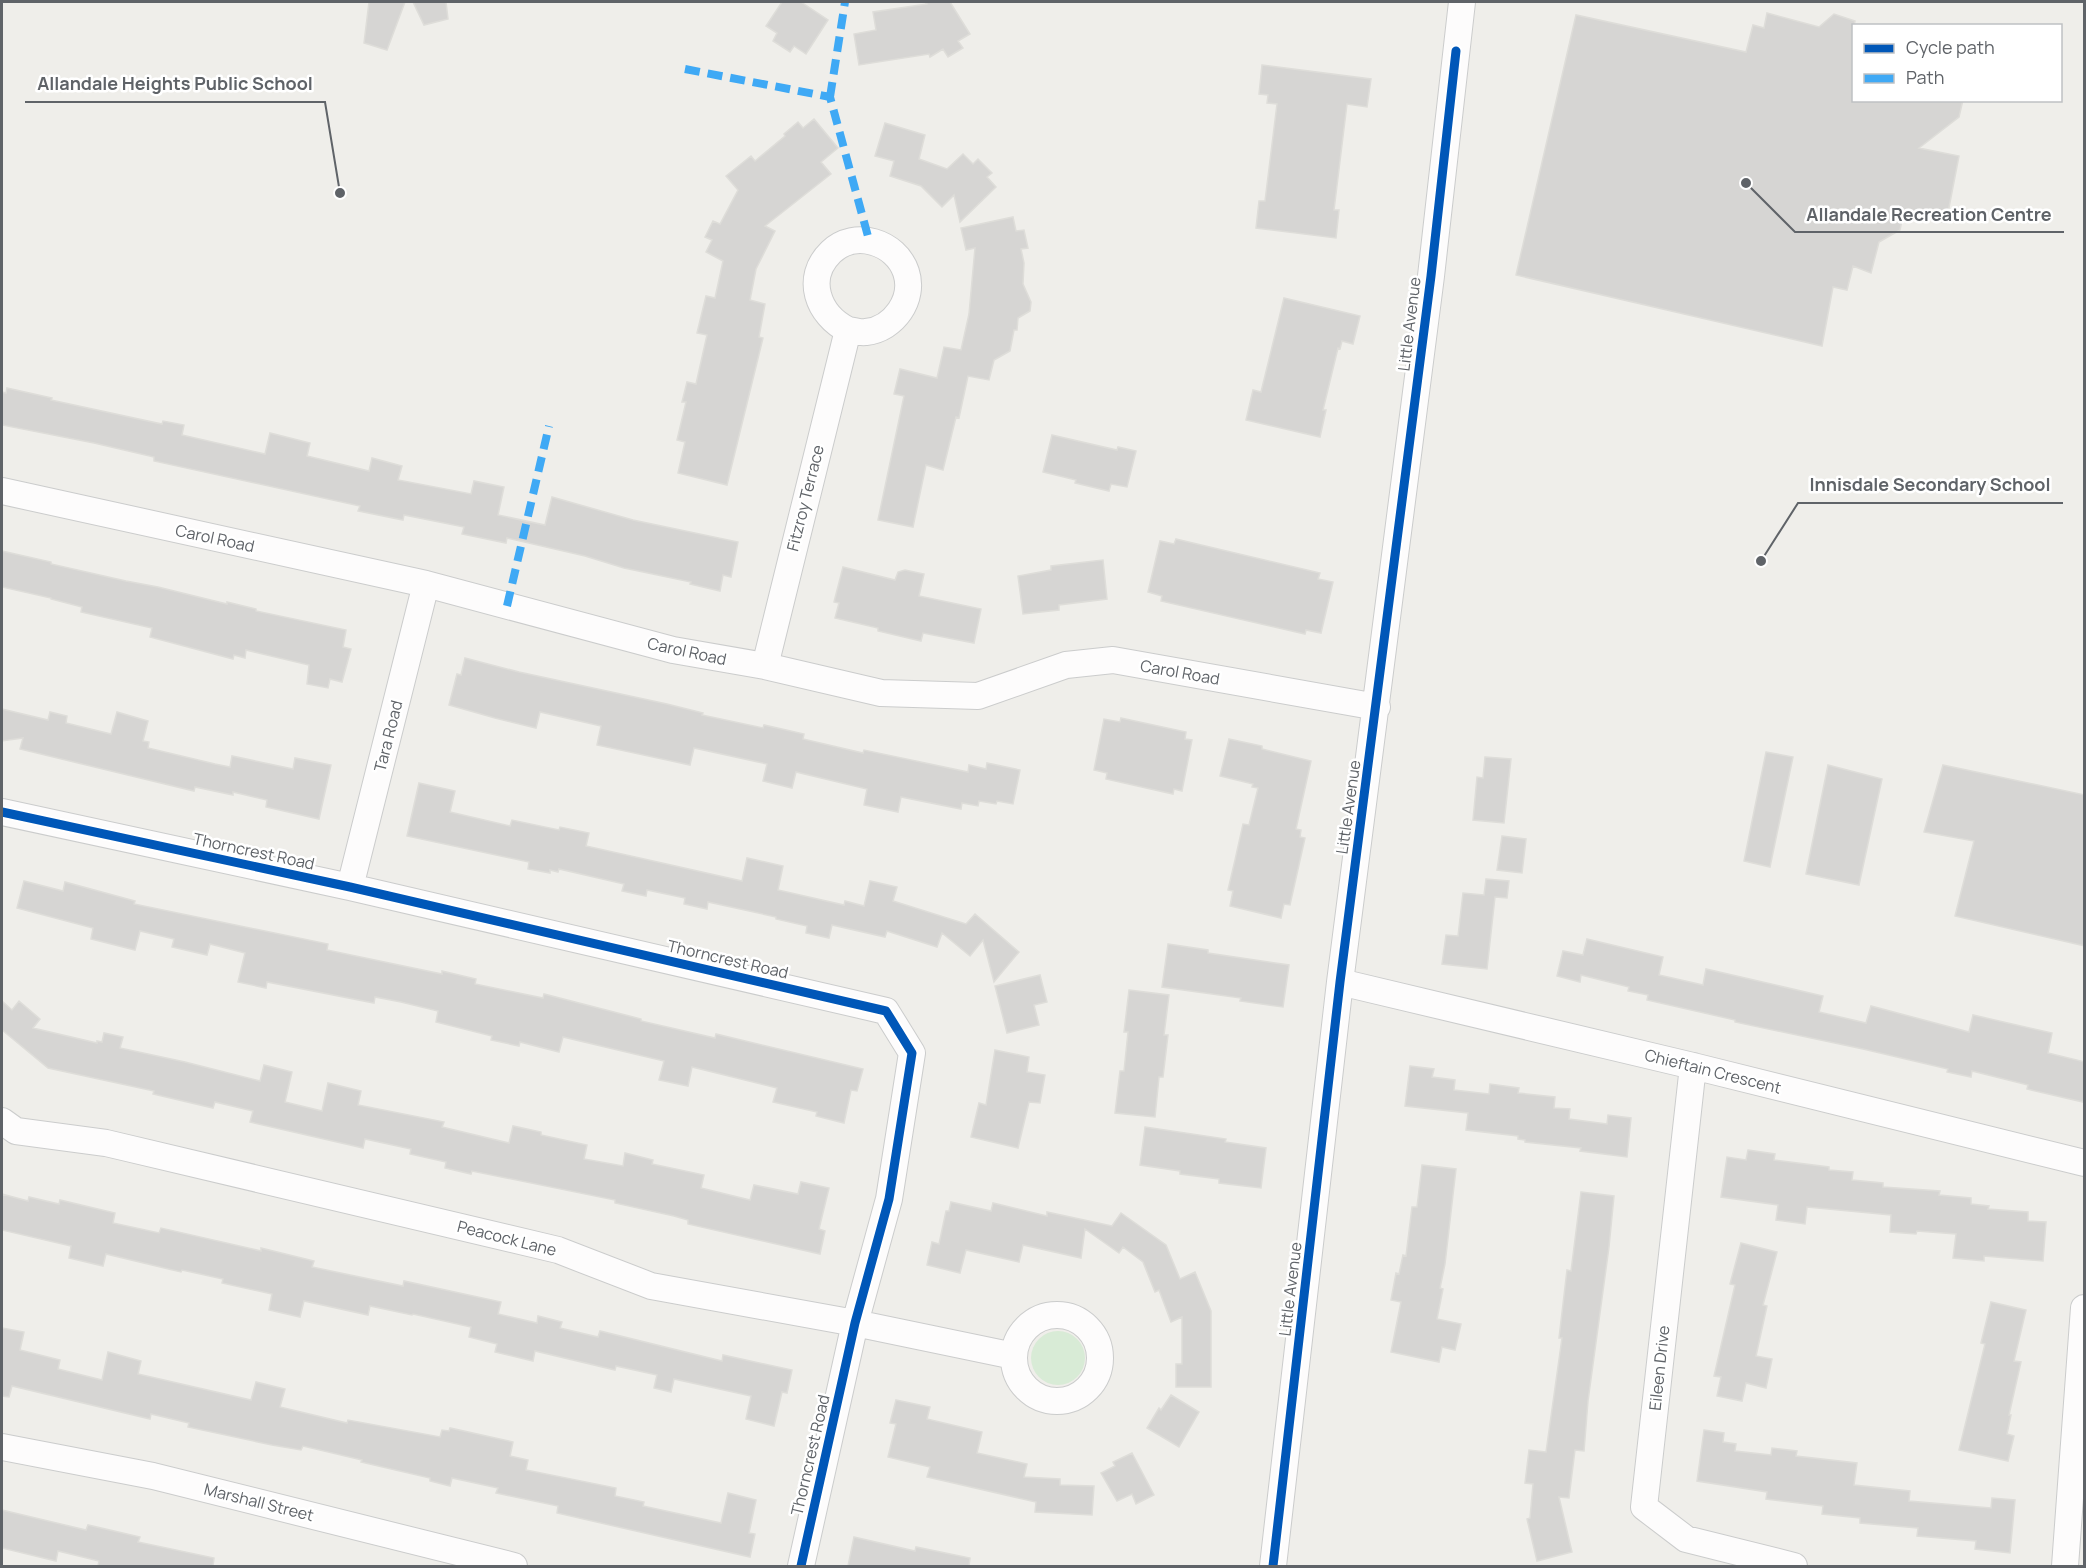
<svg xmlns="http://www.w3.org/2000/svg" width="2086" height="1568" font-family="Manrope,sans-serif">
<rect width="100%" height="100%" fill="#efeeea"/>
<path fill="#d8ebd6" d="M1031 1358a27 27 0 1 1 54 0a27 27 0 1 1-54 0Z"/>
<path fill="#d6d5d3" stroke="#deddd9" stroke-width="1.5" d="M 369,2 L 405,2 L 387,50 L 364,43 Z
M 413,2 L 446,2 L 448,19 L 424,25 Z
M 782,2 L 801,2 L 828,20 L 806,54 L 794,46 L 790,52 L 773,41 L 777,33 L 766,26 Z
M 925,2 L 950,2 L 970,34 L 958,41 L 963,48 L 948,57 L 943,49 L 930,57 L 929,54 L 859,65 L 854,34 L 876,30 L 873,12 L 927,4 Z
M 1767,13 L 1819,27 L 1834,14 L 1855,21 L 1854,26 L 1854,100 L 1963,100 L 1959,117 L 1919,148 L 1959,156 L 1946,223 L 1904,211 L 1900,230 L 1879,242 L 1871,273 L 1853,266 L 1847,290 L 1833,287 L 1822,346 L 1516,275 L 1576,15 L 1746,52 L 1753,25 L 1764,28 Z
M 1262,65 L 1371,79 L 1367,107 L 1347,104 L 1334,210 L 1339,210 L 1336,238 L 1256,228 L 1259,201 L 1265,201 L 1277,104 L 1267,103 L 1268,95 L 1259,94 Z
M 814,119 L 838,148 L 821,162 L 831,174 L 765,226 L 775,231 L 756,269 L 750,300 L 765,304 L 759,337 L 763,338 L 727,485 L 678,473 L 685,442 L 677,440 L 686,402 L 682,402 L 687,382 L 696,384 L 707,335 L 697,333 L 706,296 L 715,298 L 723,261 L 706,252 L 712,240 L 705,237 L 713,221 L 720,224 L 738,190 L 726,176 L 751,156 L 755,161 L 785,136 L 784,134 L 798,122 L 803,128 Z
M 885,123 L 925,135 L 919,159 L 947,169 L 963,154 L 973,164 L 978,159 L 992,173 L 987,177 L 996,187 L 960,222 L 954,195 L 942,207 L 921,186 L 890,176 L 894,161 L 875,156 Z
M 1013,217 L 1016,231 L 1024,230 L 1028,248 L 1021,249 L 1024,263 L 1023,284 L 1031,302 L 1030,311 L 1018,318 L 1017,330 L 1014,330 L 1010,351 L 994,360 L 989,380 L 968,376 L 959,418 L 956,417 L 943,470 L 926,465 L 913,527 L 878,520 L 904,396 L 894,394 L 900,369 L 937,378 L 944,347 L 961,350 L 969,314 L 975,248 L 966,250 L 961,228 Z
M 1284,298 L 1360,316 L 1353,344 L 1342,341 L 1340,349 L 1338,348 L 1323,410 L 1326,410 L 1320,437 L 1246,420 L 1253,390 L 1261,392 Z
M 7,388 L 52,398 L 51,400 L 162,424 L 163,421 L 184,425 L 182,435 L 265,454 L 270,433 L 310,443 L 307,456 L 369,471 L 372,458 L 402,466 L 398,480 L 471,494 L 474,481 L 504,487 L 498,515 L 545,525 L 552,497 L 633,520 L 738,542 L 731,577 L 723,575 L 720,591 L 690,584 L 691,582 L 624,568 L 585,556 L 507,538 L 506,543 L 462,534 L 464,527 L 404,515 L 403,520 L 358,511 L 360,506 L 154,461 L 154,457 L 94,443 L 2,425 L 2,392 L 6,393 Z
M 1052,435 L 1117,450 L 1118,447 L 1136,451 L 1127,487 L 1111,484 L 1109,491 L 1075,483 L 1076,480 L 1043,472 Z
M 1176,539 L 1320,573 L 1318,579 L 1333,582 L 1321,633 L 1306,630 L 1305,634 L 1161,601 L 1162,596 L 1148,592 L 1160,541 L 1174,544 Z
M 2,551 L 51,562 L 51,564 L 126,581 L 158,587 L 227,604 L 227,602 L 256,609 L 256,611 L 346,630 L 343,647 L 351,649 L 342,682 L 330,679 L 328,688 L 307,684 L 309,665 L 246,650 L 245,658 L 234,655 L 233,659 L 150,637 L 152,628 L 81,612 L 82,607 L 51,599 L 51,598 L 2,587 Z
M 1103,560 L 1107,599 L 1059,605 L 1059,610 L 1023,614 L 1018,576 L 1051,570 L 1051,566 Z
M 843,567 L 895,580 L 898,572 L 905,570 L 924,574 L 919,596 L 981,609 L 974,643 L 923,633 L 921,641 L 878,631 L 878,628 L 835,618 L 839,603 L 834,602 Z
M 465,658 L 519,672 L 667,704 L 703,713 L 702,715 L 763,728 L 764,725 L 804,734 L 803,739 L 863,753 L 864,750 L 968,772 L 969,765 L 986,769 L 987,763 L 1020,770 L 1013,804 L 997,801 L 996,804 L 979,801 L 978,806 L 962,803 L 961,809 L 901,797 L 898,812 L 864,805 L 867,789 L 796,772 L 792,788 L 763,781 L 767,764 L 694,748 L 690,765 L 597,745 L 601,726 L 540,712 L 536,728 L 495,718 L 449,705 L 457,674 L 461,675 Z
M 2,709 L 48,720 L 50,712 L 67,716 L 66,723 L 111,734 L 117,712 L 148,721 L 143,741 L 149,742 L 148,748 L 215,764 L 230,767 L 232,756 L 293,769 L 295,758 L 331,765 L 319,819 L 266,807 L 267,800 L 233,792 L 233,795 L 195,787 L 194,791 L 20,749 L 23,738 L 2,741 Z
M 1121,718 L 1186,732 L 1185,739 L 1192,740 L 1182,791 L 1174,789 L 1173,794 L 1106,779 L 1107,773 L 1094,770 L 1104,719 L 1120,722 Z
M 1229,739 L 1262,746 L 1262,749 L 1311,761 L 1296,829 L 1301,830 L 1300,837 L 1305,838 L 1290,905 L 1284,904 L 1281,918 L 1230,906 L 1233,891 L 1228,890 L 1235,860 L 1243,824 L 1249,825 L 1258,788 L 1252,787 L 1253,784 L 1220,776 Z
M 1766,752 L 1793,757 L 1770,867 L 1744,861 Z
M 1485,757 L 1511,759 L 1504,823 L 1473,820 L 1477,777 L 1483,778 Z
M 1828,765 L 1882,779 L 1859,885 L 1806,874 Z
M 1943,765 L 2085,795 L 2085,946 L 1955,916 L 1974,841 L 1924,832 Z
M 419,783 L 455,791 L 450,812 L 510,826 L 512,820 L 559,830 L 560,827 L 589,833 L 586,846 L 671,865 L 742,881 L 747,858 L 783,866 L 778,890 L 844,905 L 845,901 L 864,906 L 870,881 L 897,887 L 893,901 L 966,924 L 975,914 L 1019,952 L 994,982 L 983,940 L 970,956 L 942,933 L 937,947 L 887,931 L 885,937 L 832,925 L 829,938 L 806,933 L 807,926 L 776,919 L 776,917 L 708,902 L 707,909 L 684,904 L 685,898 L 647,890 L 646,896 L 622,891 L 624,884 L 559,869 L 558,872 L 550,870 L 550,873 L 528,869 L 529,862 L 407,836 Z
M 1502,836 L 1526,839 L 1522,873 L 1497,870 Z
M 1486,879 L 1509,881 L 1507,898 L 1495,897 L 1487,969 L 1442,964 L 1446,935 L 1458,936 L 1463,893 L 1484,895 Z
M 24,881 L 63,891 L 65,882 L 135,901 L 134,904 L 328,944 L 327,950 L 442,974 L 442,971 L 476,979 L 475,984 L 543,998 L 544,994 L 641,1019 L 641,1021 L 715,1038 L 716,1034 L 863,1069 L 857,1091 L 851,1090 L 844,1123 L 816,1116 L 817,1112 L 773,1102 L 777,1088 L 692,1067 L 688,1086 L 659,1080 L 664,1061 L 563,1037 L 559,1052 L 520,1042 L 519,1046 L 491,1040 L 492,1036 L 436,1022 L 438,1011 L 401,1002 L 375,997 L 374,1003 L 267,982 L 266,988 L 238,982 L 245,953 L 210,944 L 207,955 L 172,947 L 174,939 L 140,931 L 135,950 L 91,939 L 93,928 L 17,908 Z
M 1587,939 L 1663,957 L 1659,975 L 1703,985 L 1706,969 L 1823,996 L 1819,1012 L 1866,1023 L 1871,1006 L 1969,1032 L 1973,1015 L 2052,1033 L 2048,1053 L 2085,1062 L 2085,1093 L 2083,1102 L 2027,1089 L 2028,1085 L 1972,1071 L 1971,1077 L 1947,1072 L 1948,1069 L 1863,1049 L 1735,1022 L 1735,1020 L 1647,1000 L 1648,995 L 1628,991 L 1629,987 L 1581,975 L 1580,982 L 1557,976 L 1563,951 L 1583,955 Z
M 1168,944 L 1208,950 L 1208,953 L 1289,965 L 1283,1007 L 1240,1001 L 1241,998 L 1162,987 Z
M 1040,975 L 1047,1002 L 1034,1005 L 1039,1025 L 1007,1033 L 995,986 Z
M 1129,990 L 1169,995 L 1164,1035 L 1168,1035 L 1163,1077 L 1159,1077 L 1155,1117 L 1115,1113 L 1120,1071 L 1124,1071 L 1128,1032 L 1124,1032 Z
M 2,1001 L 12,1010 L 19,1001 L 40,1019 L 33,1028 L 97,1043 L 97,1041 L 102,1042 L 104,1033 L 123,1037 L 120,1048 L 185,1062 L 260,1081 L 264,1065 L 292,1072 L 285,1102 L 322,1111 L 328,1083 L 361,1091 L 358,1105 L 444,1122 L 442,1127 L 509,1143 L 513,1126 L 541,1132 L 541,1135 L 587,1145 L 584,1159 L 623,1166 L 625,1153 L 653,1160 L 652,1164 L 704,1175 L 701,1188 L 750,1200 L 754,1185 L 798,1194 L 801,1182 L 829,1188 L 819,1229 L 825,1231 L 820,1254 L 688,1224 L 688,1220 L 674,1216 L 615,1203 L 615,1200 L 472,1171 L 471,1174 L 445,1168 L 446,1162 L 410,1154 L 411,1149 L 365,1139 L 363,1148 L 350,1145 L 250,1122 L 253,1111 L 215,1102 L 213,1108 L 153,1094 L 154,1091 L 48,1068 L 2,1030 Z
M 995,1050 L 1029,1057 L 1027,1072 L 1045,1075 L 1040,1103 L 1029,1102 L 1018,1148 L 971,1137 L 979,1103 L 986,1105 Z
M 1410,1066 L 1434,1069 L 1432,1077 L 1455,1080 L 1454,1090 L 1489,1094 L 1490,1084 L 1519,1088 L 1518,1093 L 1555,1097 L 1554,1108 L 1570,1109 L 1569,1119 L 1607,1124 L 1608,1115 L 1631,1118 L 1627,1157 L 1580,1151 L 1581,1148 L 1525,1142 L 1525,1140 L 1518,1139 L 1518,1136 L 1466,1130 L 1468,1113 L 1405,1106 Z
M 1145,1127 L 1226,1139 L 1225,1142 L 1266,1148 L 1261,1188 L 1219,1183 L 1219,1179 L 1180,1174 L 1180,1171 L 1140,1165 Z
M 1748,1150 L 1775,1154 L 1774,1160 L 1829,1167 L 1829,1170 L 1853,1172 L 1852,1180 L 1883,1183 L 1883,1187 L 1940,1191 L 1939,1195 L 1971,1198 L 1971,1204 L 1989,1206 L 1988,1209 L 2028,1212 L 2028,1221 L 2046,1222 L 2043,1261 L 1984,1256 L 1984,1261 L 1953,1258 L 1956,1234 L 1917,1231 L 1916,1234 L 1890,1232 L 1891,1215 L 1807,1207 L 1805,1224 L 1776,1220 L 1778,1205 L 1721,1197 L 1727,1157 L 1746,1160 Z
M 1422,1165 L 1456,1169 L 1445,1264 L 1440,1288 L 1443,1289 L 1437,1319 L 1461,1324 L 1455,1350 L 1442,1347 L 1439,1362 L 1391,1352 L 1401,1302 L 1391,1300 L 1396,1273 L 1399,1274 L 1403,1255 L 1406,1256 L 1412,1207 L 1417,1207 Z
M 1581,1192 L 1614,1196 L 1609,1247 L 1588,1401 L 1584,1451 L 1575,1450 L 1569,1498 L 1559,1497 L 1572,1552 L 1537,1561 L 1527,1519 L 1530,1518 L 1533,1484 L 1525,1483 L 1529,1450 L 1546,1452 L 1562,1338 L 1559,1338 L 1567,1270 L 1571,1271 Z
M 2,1194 L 28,1201 L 29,1197 L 59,1204 L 60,1200 L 115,1213 L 113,1223 L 159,1233 L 161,1228 L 261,1251 L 261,1248 L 314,1261 L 312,1267 L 403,1286 L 404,1281 L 501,1302 L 498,1314 L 537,1323 L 538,1316 L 562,1322 L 560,1328 L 598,1337 L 600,1331 L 722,1361 L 723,1355 L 792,1370 L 787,1393 L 782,1392 L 774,1426 L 746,1419 L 751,1396 L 674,1379 L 671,1392 L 654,1388 L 657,1375 L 616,1366 L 615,1370 L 535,1351 L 533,1361 L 495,1352 L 497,1344 L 469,1337 L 471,1327 L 413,1314 L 412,1315 L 370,1306 L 368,1315 L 304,1301 L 300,1317 L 269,1310 L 272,1294 L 222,1283 L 223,1279 L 182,1270 L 181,1272 L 106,1254 L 103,1266 L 69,1258 L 71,1246 L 2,1230 Z
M 951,1202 L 991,1211 L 993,1203 L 1047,1216 L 1047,1212 L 1112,1226 L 1121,1213 L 1166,1245 L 1180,1279 L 1195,1272 L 1211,1311 L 1211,1387 L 1176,1387 L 1176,1364 L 1182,1364 L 1182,1317 L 1171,1322 L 1159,1290 L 1155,1292 L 1143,1262 L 1123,1247 L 1119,1253 L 1085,1229 L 1081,1258 L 1023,1245 L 1019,1262 L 966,1250 L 960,1273 L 927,1265 L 932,1242 L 939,1244 L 946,1211 L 949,1211 Z
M 1741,1243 L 1777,1252 L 1763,1305 L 1767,1306 L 1756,1356 L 1772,1359 L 1766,1388 L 1746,1383 L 1742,1401 L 1717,1396 L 1721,1377 L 1714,1376 L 1735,1285 L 1730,1284 Z
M 1991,1302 L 2026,1310 L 2014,1361 L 2021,1362 L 2009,1415 L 2011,1415 L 2007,1434 L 2014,1436 L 2008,1461 L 1959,1450 L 1985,1344 L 1981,1343 Z
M 2,1328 L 24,1332 L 20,1350 L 60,1360 L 58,1369 L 102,1380 L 108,1352 L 141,1361 L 138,1374 L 251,1400 L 256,1382 L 285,1389 L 280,1407 L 347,1423 L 348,1420 L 440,1437 L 442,1430 L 449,1431 L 450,1428 L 513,1442 L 510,1456 L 528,1460 L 526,1470 L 616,1488 L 615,1496 L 644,1502 L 643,1506 L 721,1523 L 728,1493 L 756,1500 L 749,1533 L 755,1534 L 750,1557 L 557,1513 L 558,1506 L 496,1493 L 498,1488 L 452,1478 L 450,1486 L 430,1481 L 430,1478 L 361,1462 L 362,1460 L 303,1446 L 301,1450 L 272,1445 L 188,1427 L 189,1423 L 151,1414 L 150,1419 L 12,1386 L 9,1397 L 2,1396 Z
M 1171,1395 L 1199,1412 L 1179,1447 L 1147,1428 L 1159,1408 L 1161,1410 Z
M 896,1400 L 930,1407 L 927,1419 L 982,1432 L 977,1453 L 1027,1464 L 1024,1477 L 1060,1479 L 1060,1485 L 1094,1486 L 1092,1515 L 1035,1512 L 1036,1502 L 927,1477 L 930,1467 L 888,1457 L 896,1424 L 890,1423 Z
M 1704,1430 L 1724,1433 L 1723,1442 L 1736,1444 L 1735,1451 L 1771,1455 L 1772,1448 L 1797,1451 L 1796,1456 L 1857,1463 L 1854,1485 L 1910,1491 L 1909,1501 L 1991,1508 L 1992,1498 L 2015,1500 L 2010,1553 L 1975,1549 L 1976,1541 L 1917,1536 L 1918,1528 L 1860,1523 L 1860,1518 L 1822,1514 L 1823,1506 L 1766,1499 L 1767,1492 L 1697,1481 Z
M 1132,1453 L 1154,1495 L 1136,1504 L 1132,1494 L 1117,1501 L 1101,1473 L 1115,1466 L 1113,1462 Z
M 2,1510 L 86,1530 L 88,1525 L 140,1537 L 138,1542 L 214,1558 L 213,1566 L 98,1566 L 99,1561 L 58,1551 L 56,1561 L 2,1548 Z
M 854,1537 L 915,1551 L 916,1547 L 970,1558 L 969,1566 L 848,1566 Z"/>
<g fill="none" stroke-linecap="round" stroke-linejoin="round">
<defs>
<path id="minor" d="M 2,491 L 426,584 L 673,650 L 765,666 L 881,693 L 978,696 L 1066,665 L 1113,660 L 1377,707
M 765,666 L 848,330 C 818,315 804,278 831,252 C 855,229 896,242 906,272 C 915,299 894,329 866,332 C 861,333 854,331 848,330
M 2,812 L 350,887 L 886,1011 L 912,1053 L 889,1199 L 855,1323 L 801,1566
M 350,887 L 426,584
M 1340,982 L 1693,1066 L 2084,1163
M 1693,1066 L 1644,1507 L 1686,1539 L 1794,1566
M 2,1121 L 16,1131 L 106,1143 L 558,1250 L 651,1286 L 855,1323 L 1014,1356
M1014 1358a43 43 0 1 1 86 0a43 43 0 1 1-86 0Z
M 2,1447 L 153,1476 L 514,1566
M 1273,1566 L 1340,982 L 1431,276 L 1462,2
M 2065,1566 L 2084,1308"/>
</defs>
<use href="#minor" stroke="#cbcccc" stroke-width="28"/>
<use href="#minor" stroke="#fdfcfc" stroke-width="26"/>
<path stroke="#3fa9f5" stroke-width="8" stroke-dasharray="15 8" stroke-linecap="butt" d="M 685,69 L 830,97 L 869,240
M 830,97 L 845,2
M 507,606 L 549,426"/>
<defs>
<path id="cycleway" d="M 2,812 L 350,887 L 886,1011 L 912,1053 L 889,1199 L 855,1323 L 801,1566
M 1273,1566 L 1340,982 L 1431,276 L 1456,51"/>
</defs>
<use href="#cycleway" stroke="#fff" stroke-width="13"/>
<use href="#cycleway" stroke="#0057b8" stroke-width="9"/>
</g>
<g text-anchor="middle" stroke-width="5" stroke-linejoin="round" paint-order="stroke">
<g font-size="16" fill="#5f6368" stroke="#fff">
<text transform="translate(1409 324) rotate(-83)" y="6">Little Avenue</text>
<text transform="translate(805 498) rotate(-76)" y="6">Fitzroy Terrace</text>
<text transform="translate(215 538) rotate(12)" y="6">Carol Road</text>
<text transform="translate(687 651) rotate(12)" y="6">Carol Road</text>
<text transform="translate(1180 672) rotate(10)" y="6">Carol Road</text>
<text transform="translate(388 736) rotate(-76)" y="6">Tara Road</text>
<text transform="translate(1348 807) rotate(-82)" y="6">Little Avenue</text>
<text transform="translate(254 851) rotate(12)" y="6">Thorncrest Road</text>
<text transform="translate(728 959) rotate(13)" y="6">Thorncrest Road</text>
<text transform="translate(1713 1071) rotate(14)" y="6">Chieftain Crescent</text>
<text transform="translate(507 1238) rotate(14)" y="6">Peacock Lane</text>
<text transform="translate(1290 1289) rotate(-83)" y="6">Little Avenue</text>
<text transform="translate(1659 1368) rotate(-84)" y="6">Eileen Drive</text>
<text transform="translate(810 1455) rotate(-77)" y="6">Thorncrest Road</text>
<text transform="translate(259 1502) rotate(14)" y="6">Marshall Street</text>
</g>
</g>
<path fill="none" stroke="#5f6368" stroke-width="2" d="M340 193L325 102H25M1746 183L1795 232H2064M1761 561L1798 503H2063"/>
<g fill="#5f6368" stroke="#fff" stroke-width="2">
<circle cx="340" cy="193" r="6"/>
<circle cx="1746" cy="183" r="6"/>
<circle cx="1761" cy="561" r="6"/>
</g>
<g font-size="18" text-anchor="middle" font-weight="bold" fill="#5f6368" stroke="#fff" stroke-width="5" stroke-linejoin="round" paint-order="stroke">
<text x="175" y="90">Allandale Heights Public School</text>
<text x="1929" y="221">Allandale Recreation Centre</text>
<text x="1930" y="491">Innisdale Secondary School</text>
</g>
<rect width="2086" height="1568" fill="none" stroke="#5f6368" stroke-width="6"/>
<rect x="1852" y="24" width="210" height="78" fill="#ffffff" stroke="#bfc1c3" stroke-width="1.5"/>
<rect x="1864" y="44" width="30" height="9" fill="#0057b8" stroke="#bfc1c3" stroke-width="1.5"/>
<text x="1906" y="54" font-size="18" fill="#5f6368">Cycle path</text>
<rect x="1864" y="74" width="30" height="9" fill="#3fa9f5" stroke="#bfc1c3" stroke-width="1.5"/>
<text x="1906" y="84" font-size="18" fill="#5f6368">Path</text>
</svg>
